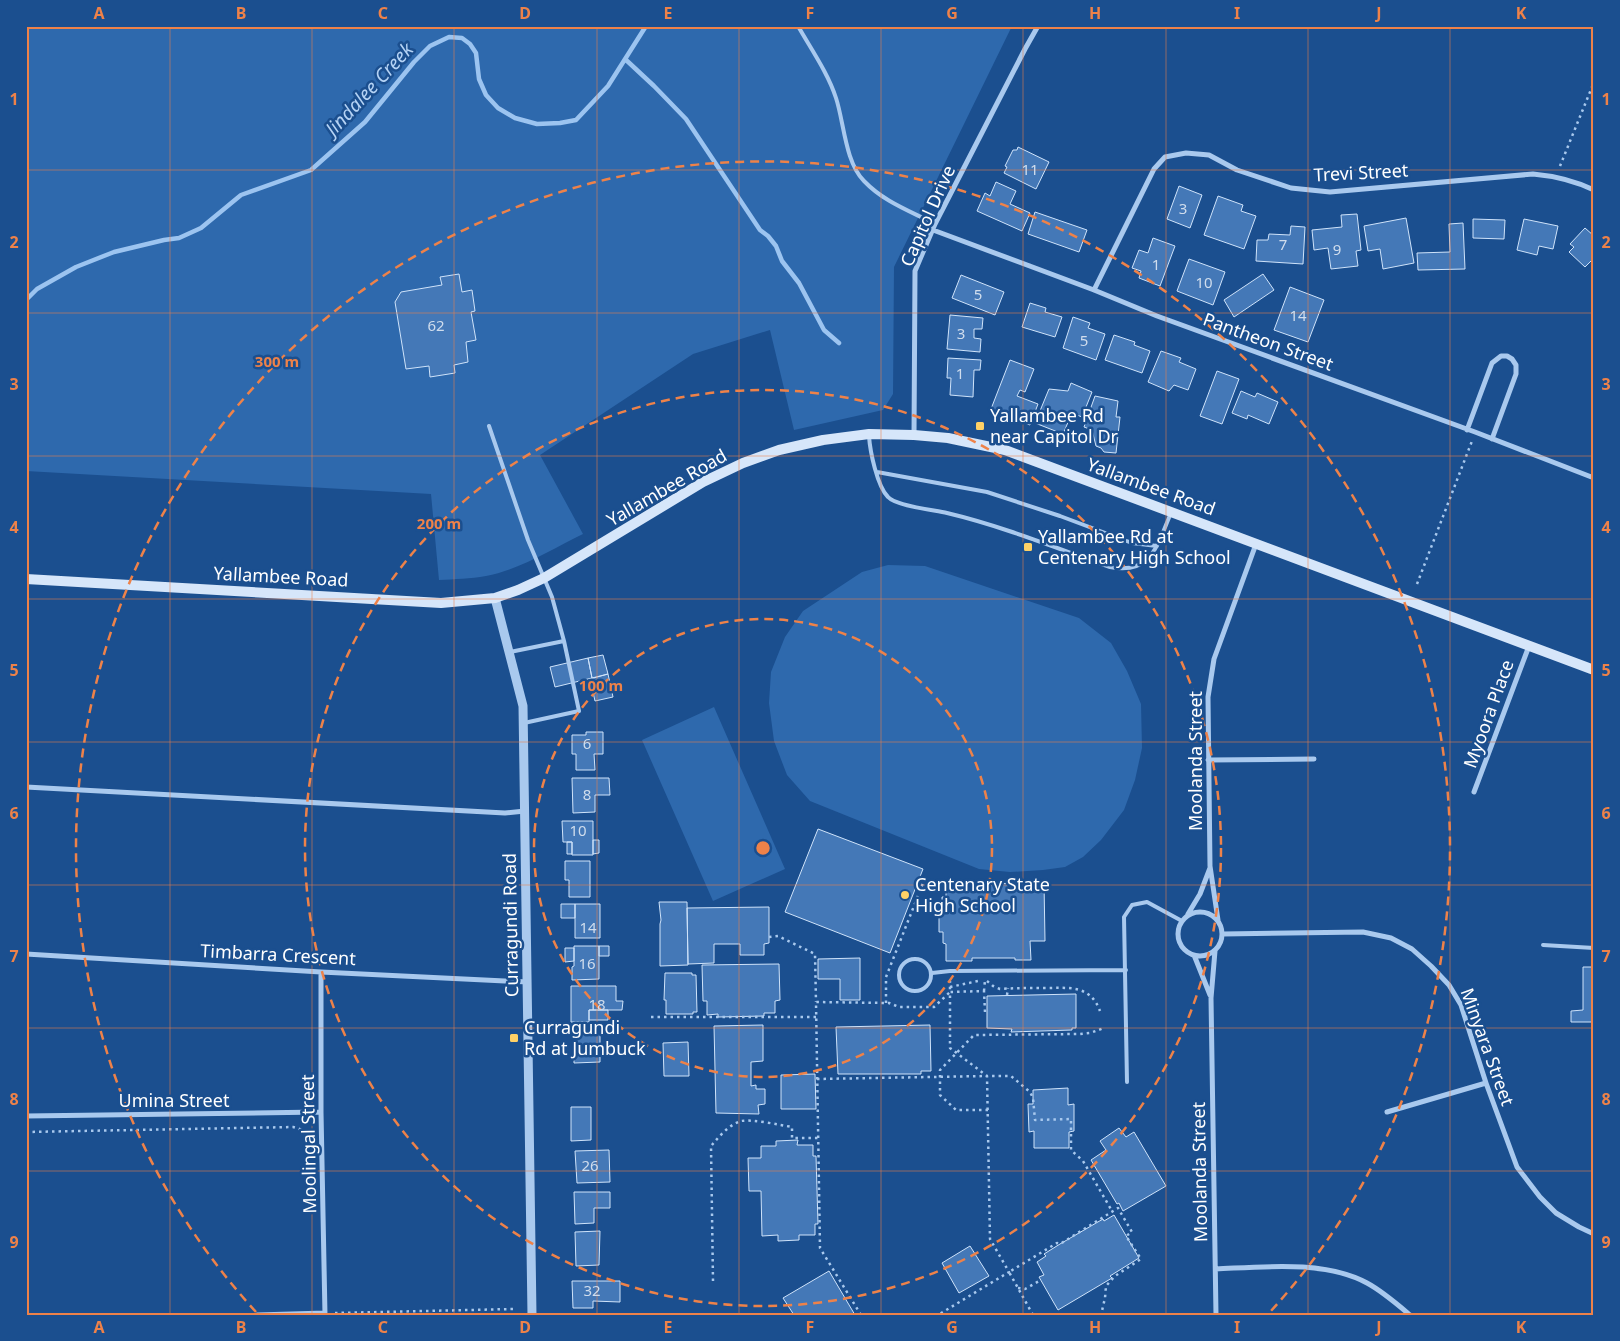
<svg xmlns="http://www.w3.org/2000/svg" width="1620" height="1341" font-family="'Noto Sans',sans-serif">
<rect width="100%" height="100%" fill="#1b4f8f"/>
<path fill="#2e69ad" d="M 26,26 L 1012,26 L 894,267 L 893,394 L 883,410 L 794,430 L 770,330 L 693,354 L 540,455 L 583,534 C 552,549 519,570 486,576 C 470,579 455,579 439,580 L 431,494 L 26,471 Z
M 888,565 L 925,566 L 1079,618 L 1111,643 L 1127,671 L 1141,704 L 1142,748 L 1135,780 L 1124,810 L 1101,840 L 1083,857 L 1065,867 L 1043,870 L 1010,872 L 979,869 L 810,801 L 787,775 L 774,741 L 769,703 L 771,672 L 785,637 L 803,611 L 862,572 Z
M 714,707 L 785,869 L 713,901 L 642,740 Z"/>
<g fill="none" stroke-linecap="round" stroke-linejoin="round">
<path stroke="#9cc4f0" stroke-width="4.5" d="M 625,59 L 654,86 L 686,119 L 760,230 L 768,236 L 776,246 L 782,261 L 799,283 L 824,330 L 839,343
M 26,300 L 37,289 L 76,267 L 114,252 L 164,240 L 179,238 L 201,228 L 241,195 L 311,170 L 365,122 L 414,62 L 430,46 L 449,37 L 462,38 L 470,44 L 476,53 L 479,79 L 486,95 L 498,108 L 515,118 L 537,124 L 560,123 L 576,120 L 608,86 L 646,26"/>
</g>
<path fill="#4478b7" stroke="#cfe3fa" d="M 1018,147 L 1049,162 L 1036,189 L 1004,173 L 1007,167 L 1005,166 L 1013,150 L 1017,150 Z
M 996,182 L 1016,191 L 1010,204 L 1030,213 L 1022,231 L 977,211 L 985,193 L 990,196 Z
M 1179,186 L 1202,195 L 1190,228 L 1167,219 Z
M 1218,196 L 1243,205 L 1241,211 L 1256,216 L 1244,249 L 1204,235 Z
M 1035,212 L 1087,230 L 1079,252 L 1028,234 Z
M 1357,214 L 1361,250 L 1356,251 L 1358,266 L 1331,269 L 1328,248 L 1314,250 L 1312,230 L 1342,227 L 1341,215 Z
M 1406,218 L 1414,263 L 1383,269 L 1380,249 L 1368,251 L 1364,226 Z
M 1473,219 L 1505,220 L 1504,239 L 1473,238 Z
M 1524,219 L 1558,226 L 1553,249 L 1539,246 L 1537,255 L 1517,250 Z
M 1463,223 L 1465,269 L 1418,270 L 1417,253 L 1450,252 L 1449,224 Z
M 1291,226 L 1305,227 L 1303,264 L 1256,261 L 1257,240 L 1268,240 L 1269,234 L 1290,235 Z
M 1585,228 L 1594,236 L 1594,261 L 1592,260 L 1585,267 L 1569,252 L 1574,247 L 1570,244 Z
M 1153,238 L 1175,246 L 1160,286 L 1139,278 L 1141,271 L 1132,268 L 1139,250 L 1148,253 Z
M 1189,259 L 1225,272 L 1213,305 L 1177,291 Z
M 459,274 L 462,292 L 472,290 L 475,311 L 471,312 L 476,340 L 466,342 L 468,362 L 454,365 L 455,373 L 430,377 L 429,366 L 406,369 L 395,302 L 401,292 L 442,285 L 440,277 Z
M 1263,274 L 1274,290 L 1234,317 L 1224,300 Z
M 961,275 L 1004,292 L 995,315 L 952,298 Z
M 1290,287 L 1324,300 L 1308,342 L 1274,330 Z
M 1030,303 L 1046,308 L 1045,312 L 1062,317 L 1055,337 L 1022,327 Z
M 950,315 L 983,318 L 982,329 L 974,329 L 974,338 L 981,339 L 980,352 L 947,349 Z
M 1073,317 L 1090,323 L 1088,328 L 1105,334 L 1096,360 L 1063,348 Z
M 1114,335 L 1135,342 L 1134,345 L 1150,351 L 1142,373 L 1105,360 Z
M 1161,351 L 1181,358 L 1179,362 L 1196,369 L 1188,390 L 1174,385 L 1169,391 L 1148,382 Z
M 948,358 L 981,360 L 980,370 L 974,370 L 973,397 L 950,395 L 951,378 L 947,378 Z
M 1010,360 L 1034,369 L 1025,392 L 1020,390 L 1017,396 L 1038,404 L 1030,425 L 991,409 Z
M 1217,371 L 1239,379 L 1222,424 L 1200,416 Z
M 1071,383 L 1092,392 L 1082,417 L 1072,413 L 1063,434 L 1035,423 L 1049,389 L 1068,391 Z
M 1241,391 L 1255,397 L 1257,393 L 1278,402 L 1269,424 L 1248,415 L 1247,419 L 1232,413 Z
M 1095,396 L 1118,401 L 1116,417 L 1120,417 L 1116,453 L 1104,452 L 1101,448 L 1096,446 L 1092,430 L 1084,427 Z
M 603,655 L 608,674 L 592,678 L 588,658 Z
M 588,658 L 592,678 L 555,687 L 550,667 Z
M 608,674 L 613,697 L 595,701 L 590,679 Z
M 586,732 L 603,732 L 603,754 L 594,754 L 595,770 L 576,770 L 576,754 L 572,754 L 572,735 L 586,735 Z
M 572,778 L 609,778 L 610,795 L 595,795 L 595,812 L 573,813 Z
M 562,821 L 593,821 L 593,855 L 572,855 L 572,842 L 563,842 Z
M 818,829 L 923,869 L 890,953 L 785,912 Z
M 593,840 L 599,840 L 599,853 L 593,854 Z
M 567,842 L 572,842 L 572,854 L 567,854 Z
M 565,861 L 590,861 L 590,897 L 569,897 L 569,880 L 565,880 Z
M 1044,883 L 1045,941 L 1030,941 L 1031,960 L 1015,960 L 1015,958 L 972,958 L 972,961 L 946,961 L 946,944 L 943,943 L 943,932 L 939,932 L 939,912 L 942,912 L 942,897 L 946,897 L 946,884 Z
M 659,902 L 687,902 L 688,965 L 660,966 L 660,924 L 661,920 Z
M 561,904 L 575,904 L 575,918 L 561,918 Z
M 575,904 L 600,904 L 600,938 L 575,938 Z
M 769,907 L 769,943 L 764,944 L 764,955 L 740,955 L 740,944 L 714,944 L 714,963 L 688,964 L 687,908 Z
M 574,946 L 599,946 L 599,979 L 572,980 L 572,967 L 574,966 Z
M 599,946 L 609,946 L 609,956 L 599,956 Z
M 565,948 L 574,948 L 574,961 L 565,962 Z
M 860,958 L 860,1000 L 840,1000 L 840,979 L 818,979 L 818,959 Z
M 779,964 L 780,1000 L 775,1001 L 775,1013 L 764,1013 L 764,1016 L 718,1017 L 718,1014 L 707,1015 L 707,1001 L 703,1001 L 702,965 Z
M 1583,967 L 1594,967 L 1594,1022 L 1571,1022 L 1571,1011 L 1583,1010 Z
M 665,973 L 692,973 L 692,975 L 696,975 L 697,1012 L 693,1012 L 693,1014 L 666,1014 L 666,1000 L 664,1000 Z
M 571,986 L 616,986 L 616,1001 L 623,1001 L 622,1010 L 589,1010 L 589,1022 L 571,1022 Z
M 1076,994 L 1076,1028 L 1072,1028 L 1072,1030 L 1011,1032 L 1012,1029 L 987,1028 L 987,996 Z
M 589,1010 L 608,1010 L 608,1020 L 589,1020 Z
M 763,1025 L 763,1061 L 751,1062 L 751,1086 L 756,1085 L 756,1089 L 765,1089 L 765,1104 L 758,1105 L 759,1114 L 716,1113 L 714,1026 Z
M 930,1025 L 931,1071 L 921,1071 L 921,1074 L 838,1074 L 836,1027 Z
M 574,1030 L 600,1030 L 600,1062 L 574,1063 Z
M 688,1042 L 689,1076 L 664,1076 L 663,1043 Z
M 815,1074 L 816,1109 L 781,1109 L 781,1075 Z
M 1068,1088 L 1068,1105 L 1074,1104 L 1074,1131 L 1069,1132 L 1069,1148 L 1034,1148 L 1034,1131 L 1029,1132 L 1028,1104 L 1033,1104 L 1033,1090 Z
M 571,1107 L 591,1107 L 591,1140 L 571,1141 Z
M 1119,1128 L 1126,1137 L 1134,1132 L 1166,1186 L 1123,1211 L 1119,1203 L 1117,1204 L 1091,1160 L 1106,1150 L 1100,1141 Z
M 798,1140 L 797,1145 L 813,1145 L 813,1156 L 816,1156 L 818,1224 L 815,1224 L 815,1235 L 799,1235 L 799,1240 L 778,1241 L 778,1235 L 762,1236 L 761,1191 L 749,1191 L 748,1158 L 761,1158 L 761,1146 L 776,1146 L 776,1141 Z
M 609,1150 L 610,1182 L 577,1183 L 575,1151 Z
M 574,1192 L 610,1192 L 610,1208 L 594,1208 L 594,1223 L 575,1224 Z
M 1114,1215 L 1139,1258 L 1110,1276 L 1112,1278 L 1058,1310 L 1039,1277 L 1044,1275 L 1037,1262 L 1046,1256 L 1044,1254 L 1060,1244 L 1103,1219 L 1104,1221 Z
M 600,1231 L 599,1265 L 576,1266 L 575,1232 Z
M 970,1246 L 989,1276 L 959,1293 L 942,1263 Z
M 829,1271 L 855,1315 L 794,1315 L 783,1298 Z
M 572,1281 L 620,1281 L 620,1302 L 593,1301 L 593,1308 L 573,1308 Z"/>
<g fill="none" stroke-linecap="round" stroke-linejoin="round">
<path stroke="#a9c9ee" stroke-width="2.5" stroke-dasharray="2.5 4" stroke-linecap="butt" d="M 1560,166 L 1594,82
M 1417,584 L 1472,441
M 769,937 L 778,936 L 815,954 L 816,1002
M 987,981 L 993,986 L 1000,989 C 1015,988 1029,988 1044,988 C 1068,988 1090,984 1100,1011
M 950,987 L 978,981
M 984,991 L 985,980
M 1007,995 L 1008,988
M 886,1003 L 886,977 L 925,878
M 985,1012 L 984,991 L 950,992 L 950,1048 L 987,1076 L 1011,1076 L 1030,1092 L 1033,1098 L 1035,1120 L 1071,1119 L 1071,1150 L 1083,1161 L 1112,1211
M 651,1017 L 816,1017
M 817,1079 L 987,1076 L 990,1239 L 1009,1272 L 938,1315
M 988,1110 L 956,1110 L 940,1095 L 940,1070 L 974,1035 L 1080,1034 L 1090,1033 L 1104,1028
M 26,1132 L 293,1127 L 303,1130 L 305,1133 L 308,1131
M 713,1281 L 711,1146 C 719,1137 728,1125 741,1121 C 753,1119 780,1125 792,1127 L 792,1138 L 818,1138
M 1018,1288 L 1025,1289 L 1041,1280
M 335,1313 L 514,1309
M 861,1315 L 820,1248 L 816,1002 L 889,1003 L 899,1007 L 934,1007 L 950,992 L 950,981
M 1033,1315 L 1009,1272 L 1057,1243 L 1060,1244 L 1118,1208 L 1132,1232 L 1126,1236 L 1141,1259 L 1115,1276 L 1106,1286 L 1105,1298 L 1101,1315"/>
<path stroke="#a9c9ee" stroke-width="4" d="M 798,26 C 811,49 828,73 836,98 C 844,122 845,162 864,181 C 884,202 910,211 935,224
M 489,426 L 528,540 L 552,597 L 564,641 L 510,652
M 869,436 C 870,451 877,486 888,497 C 896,506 934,510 947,513 C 1002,526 1056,548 1110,567 C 1152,575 1157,545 1171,513
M 877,472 L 987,492 L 1060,516 L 1132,543 L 1157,546
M 524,723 L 579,711 L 564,641
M 1543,945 L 1594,948
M899 975a16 16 0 1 1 32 0a16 16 0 1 1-32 0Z
M 932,973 L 950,971 L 1126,970
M 1127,1082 L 1124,917 L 1132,905 L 1147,902 L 1182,921"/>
<path stroke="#a9c9ee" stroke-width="5" d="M 933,230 L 1094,290 L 1157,316 L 1475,432 L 1594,478
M 1094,290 L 1154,169 L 1165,157 L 1186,153 L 1209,155 L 1237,170 L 1291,188 L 1330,192 L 1533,174 C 1555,176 1573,180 1594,190
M 1467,430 L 1492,363 L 1501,356 L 1507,356 L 1512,359 L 1516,365 L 1516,374 L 1492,439
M 914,435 L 915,271 L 935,224 L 1025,49 L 1038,26
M 1208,760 L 1314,759
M 26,787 L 505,813 L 525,811
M 1474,792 L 1529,646
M1178 934a22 22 0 1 1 44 0a22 22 0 1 1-44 0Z
M 1188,914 L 1200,894 L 1210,868
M 1218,920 L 1210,866 L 1208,697 L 1214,659 L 1256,544
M 1223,934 L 1363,932 L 1391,938 L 1412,949 L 1431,966 L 1449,985 L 1461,1005 L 1486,1083 L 1517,1167 L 1540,1197 L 1556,1213 L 1579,1227 L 1594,1234
M 1215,951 L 1211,998 L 1216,1315
M 26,954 L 321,972 L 528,982
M 1194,955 L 1210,995
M 321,972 L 321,1112 L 325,1315
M 1387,1112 L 1486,1083
M 26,1116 L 321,1112
M 1216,1269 C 1262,1267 1325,1260 1367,1283 C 1382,1291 1397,1304 1410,1315
M 257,1315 L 325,1313"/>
<path stroke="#a9c9ee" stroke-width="9" d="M 495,598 L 523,706 L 532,1315"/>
<path stroke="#d6e6fa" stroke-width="10" d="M 26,579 L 441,603 L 495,598 L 518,590 L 544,578 L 703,482 L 743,463 L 779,450 L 823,440 L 869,434 L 914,435 L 948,438 L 1005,450 L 1594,670"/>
</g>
<path fill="none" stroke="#ee8249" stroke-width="1" stroke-opacity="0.55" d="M 170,26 L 170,1315M 312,26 L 312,1315M 454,26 L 454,1315M 597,26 L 597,1315M 739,26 L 739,1315M 881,26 L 881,1315M 1023,26 L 1023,1315M 1166,26 L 1166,1315M 1308,26 L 1308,1315M 1450,26 L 1450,1315M 26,170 L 1594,170M 26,313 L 1594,313M 26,456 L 1594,456M 26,599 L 1594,599M 26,742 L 1594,742M 26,885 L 1594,885M 26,1028 L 1594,1028M 26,1171 L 1594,1171"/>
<g fill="none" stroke="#ee8249" stroke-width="2.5" stroke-dasharray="9 6">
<circle cx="763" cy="848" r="229"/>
<circle cx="763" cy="848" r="458"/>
<path d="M256 1312A687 687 0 1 1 1270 1312"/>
</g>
<g fill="#ffd166" stroke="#1b4f8f" stroke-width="2">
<rect x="975" y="421" width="10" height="10" rx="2.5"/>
<rect x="1023" y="542" width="10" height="10" rx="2.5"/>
<circle cx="905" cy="895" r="5"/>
<rect x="509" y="1033" width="10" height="10" rx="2.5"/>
</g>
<g text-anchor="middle" stroke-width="5" stroke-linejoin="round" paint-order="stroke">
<g font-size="15" fill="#d0dded">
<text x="1030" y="175">11</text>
<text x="1183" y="214">3</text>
<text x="1283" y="250">7</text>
<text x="1337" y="255">9</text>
<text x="1156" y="270">1</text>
<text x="1204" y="288">10</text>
<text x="978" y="300">5</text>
<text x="1298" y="321">14</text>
<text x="436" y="331">62</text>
<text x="961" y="339">3</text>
<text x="1084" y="346">5</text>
<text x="960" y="379">1</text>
<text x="587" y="749">6</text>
<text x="587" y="800">8</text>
<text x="578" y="836">10</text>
<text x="588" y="933">14</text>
<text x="587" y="969">16</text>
<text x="597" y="1010">18</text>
<text x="590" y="1171">26</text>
<text x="592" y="1296">32</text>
</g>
<g font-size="18" fill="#fff" stroke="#1b4f8f">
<text transform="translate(1361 173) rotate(-3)" y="6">Trevi Street</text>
<text transform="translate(928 216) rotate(-66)" y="6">Capitol Drive</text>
<text transform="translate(1268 342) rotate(20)" y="6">Pantheon Street</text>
<text transform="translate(1151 487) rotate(20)" y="6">Yallambee Road</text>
<text transform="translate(667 488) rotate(-30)" y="6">Yallambee Road</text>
<text transform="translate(281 577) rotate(3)" y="6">Yallambee Road</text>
<text transform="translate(1489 714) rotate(-70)" y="6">Myoora Place</text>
<text transform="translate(1196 761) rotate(-90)" y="6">Moolanda Street</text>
<text transform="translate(511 925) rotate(-91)" y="6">Curragundi Road</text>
<text transform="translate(278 955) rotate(3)" y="6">Timbarra Crescent</text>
<text transform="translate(1487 1047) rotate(70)" y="6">Minyara Street</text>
<text x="174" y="1107">Umina Street</text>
<text transform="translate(309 1144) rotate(-91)" y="6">Moolingal Street</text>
<text transform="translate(1200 1172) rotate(-91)" y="6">Moolanda Street</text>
</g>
<g font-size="18" fill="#fff" stroke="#1b4f8f" text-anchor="start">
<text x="990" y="422">Yallambee Rd<tspan x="990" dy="21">near Capitol Dr</tspan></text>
<text x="1038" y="543">Yallambee Rd at<tspan x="1038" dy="21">Centenary High School</tspan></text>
<text x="915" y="891">Centenary State<tspan x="915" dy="21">High School</tspan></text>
<text x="524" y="1034">Curragundi<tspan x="524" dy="21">Rd at Jumbuck</tspan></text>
</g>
<g font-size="19" font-style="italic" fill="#b5d3f5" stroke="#1b4f8f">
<text transform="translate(369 89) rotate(-47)" y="7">Jindalee Creek</text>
</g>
</g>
<circle cx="763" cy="848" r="8" fill="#ee8249" stroke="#1b4f8f" stroke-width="2.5"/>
<g font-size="15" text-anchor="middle" font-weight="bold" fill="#ee8249" stroke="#1b4f8f" stroke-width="5" stroke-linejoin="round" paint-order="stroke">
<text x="277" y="367">300 m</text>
<text x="439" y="529">200 m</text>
<text x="601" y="691">100 m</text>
</g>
<rect width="1620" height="1341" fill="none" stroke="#1b4f8f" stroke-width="55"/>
<rect x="28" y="28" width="1564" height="1286" fill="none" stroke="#ee8249" stroke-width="2"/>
<g font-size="16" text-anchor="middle" font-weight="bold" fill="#ee8249">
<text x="99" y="19">A</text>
<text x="241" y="19">B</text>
<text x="383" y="19">C</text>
<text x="525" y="19">D</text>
<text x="668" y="19">E</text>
<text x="810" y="19">F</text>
<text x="952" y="19">G</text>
<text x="1095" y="19">H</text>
<text x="1237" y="19">I</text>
<text x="1379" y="19">J</text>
<text x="1521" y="19">K</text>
<text x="14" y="105">1</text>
<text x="1606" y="105">1</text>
<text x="14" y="248">2</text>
<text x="1606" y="248">2</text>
<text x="14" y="390">3</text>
<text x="1606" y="390">3</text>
<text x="14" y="533">4</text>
<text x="1606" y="533">4</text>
<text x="14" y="676">5</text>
<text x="1606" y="676">5</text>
<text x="14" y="819">6</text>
<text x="1606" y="819">6</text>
<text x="14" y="962">7</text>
<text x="1606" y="962">7</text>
<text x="14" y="1105">8</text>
<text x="1606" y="1105">8</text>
<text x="14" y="1248">9</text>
<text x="1606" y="1248">9</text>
<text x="99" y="1333">A</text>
<text x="241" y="1333">B</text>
<text x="383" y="1333">C</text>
<text x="525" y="1333">D</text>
<text x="668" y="1333">E</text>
<text x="810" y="1333">F</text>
<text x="952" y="1333">G</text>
<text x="1095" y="1333">H</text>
<text x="1237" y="1333">I</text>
<text x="1379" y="1333">J</text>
<text x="1521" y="1333">K</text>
</g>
</svg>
